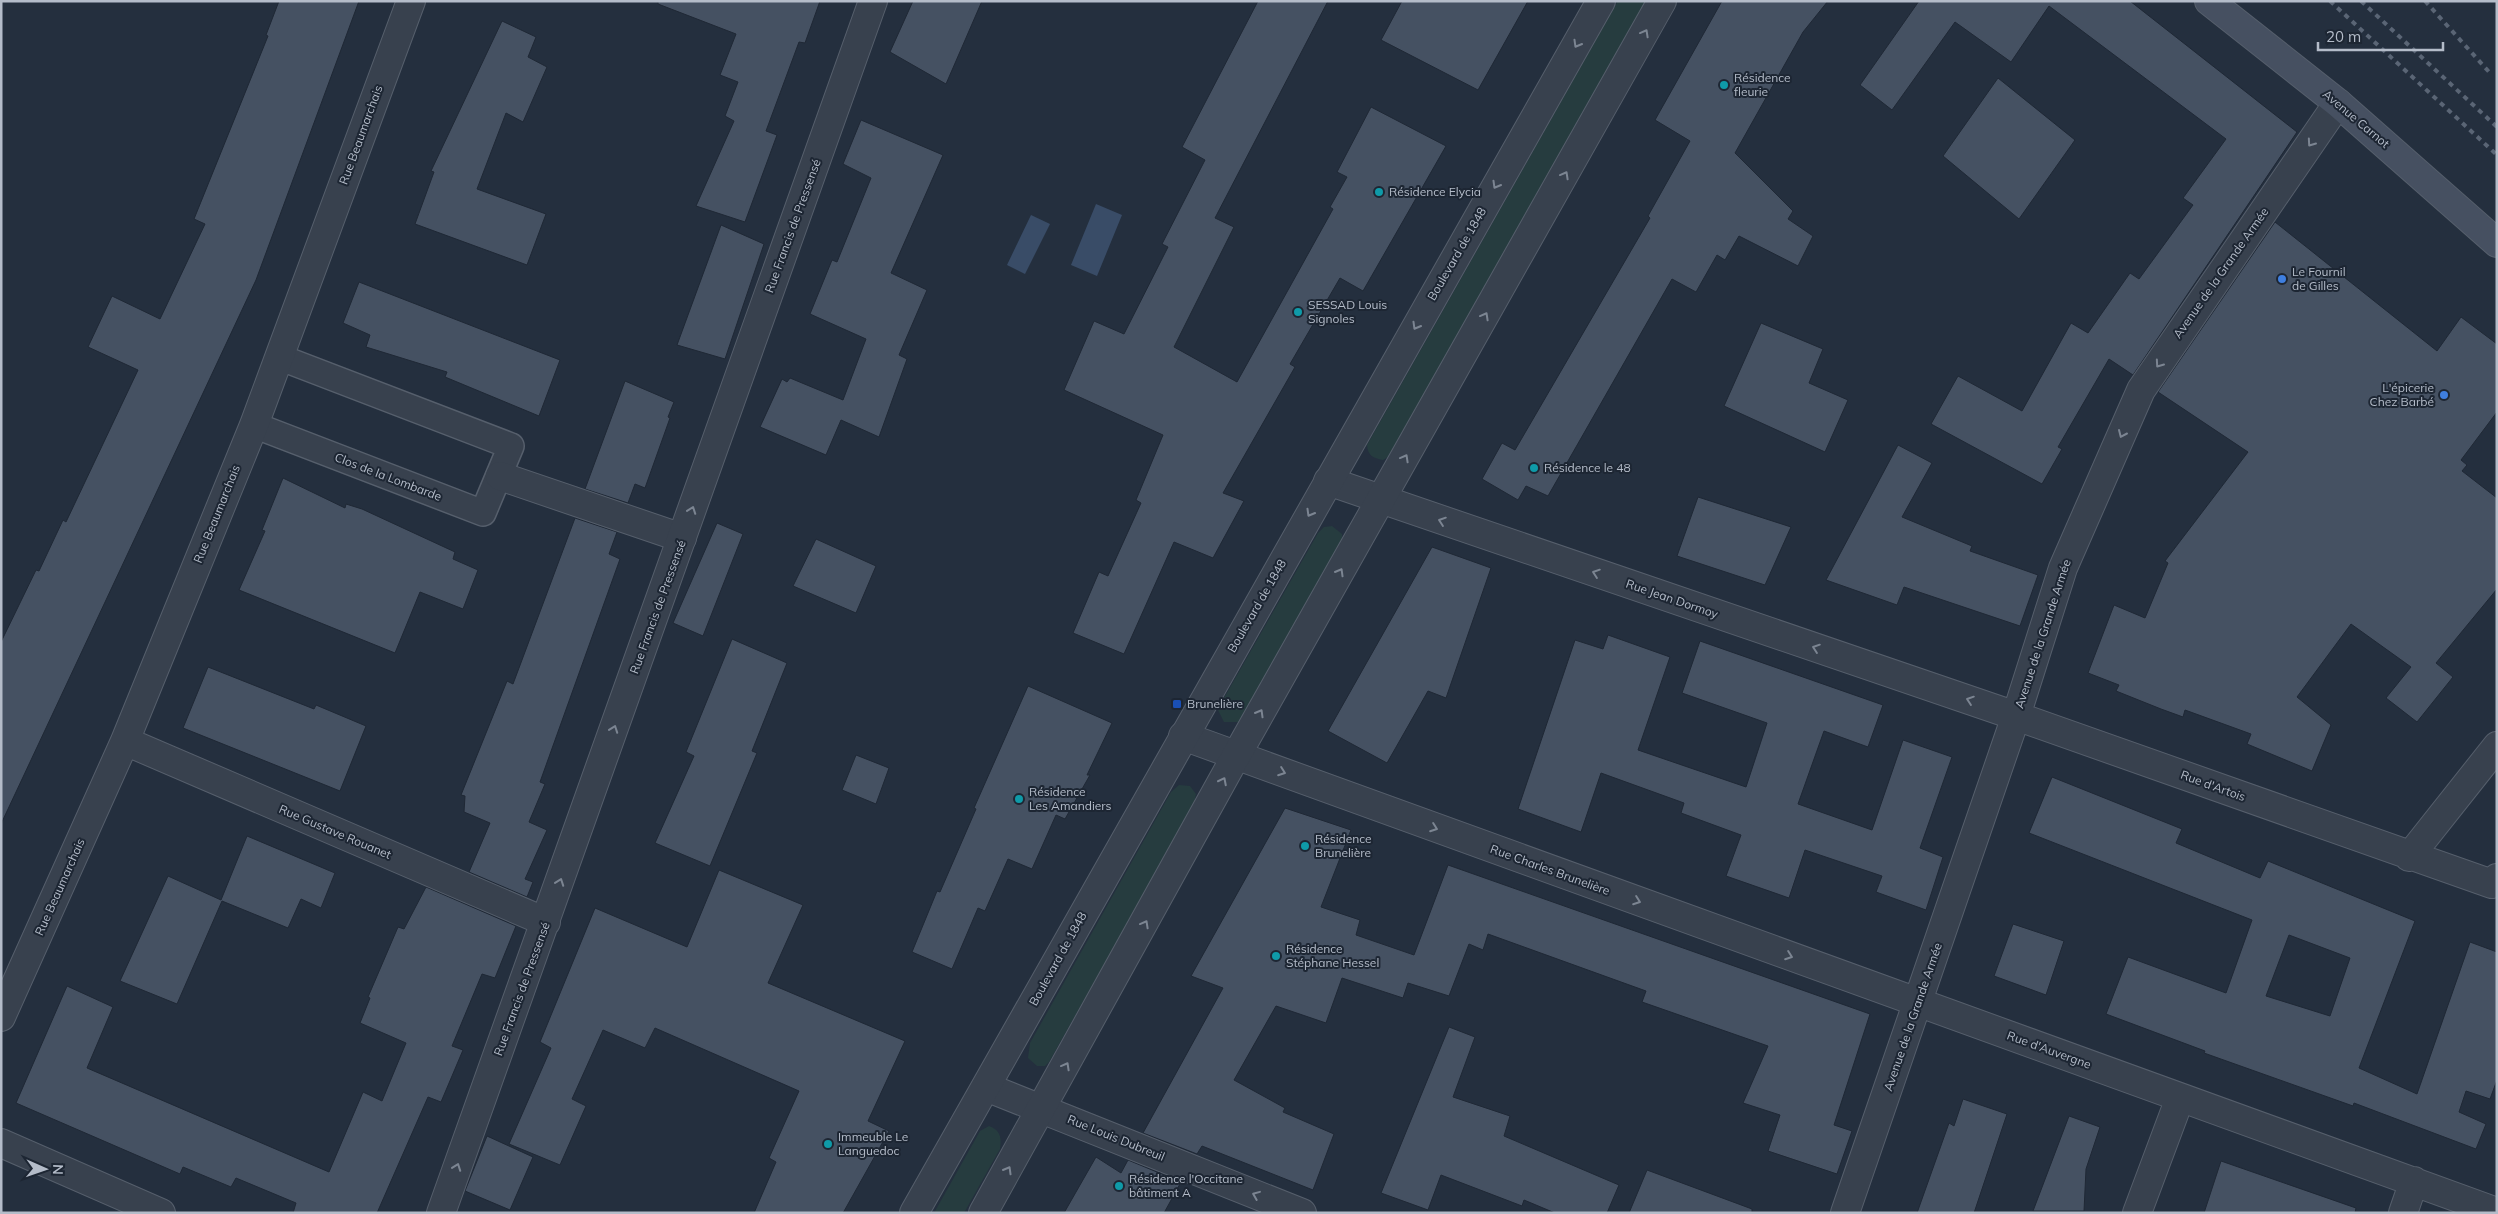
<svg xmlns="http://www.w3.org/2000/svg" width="2498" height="1214" font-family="Mulish,sans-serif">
<rect width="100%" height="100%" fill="#242f3e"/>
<path fill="#263c3f" d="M 1618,1 L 1648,1 L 1388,457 L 1383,460 C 1373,458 1368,456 1367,445 Z
M 1332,526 L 1342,534 L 1342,543 L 1243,716 L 1238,722 L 1224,722 L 1218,710 L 1220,705 L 1318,533 L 1324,527 Z
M 1179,785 L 1190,786 L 1196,794 L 1194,805 L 1049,1062 L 1045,1066 L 1037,1066 L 1028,1058 L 1030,1043 L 1171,792 Z
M 989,1126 C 1000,1130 1002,1137 1000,1149 L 964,1213 L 934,1213 L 980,1131 Z"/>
<path fill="#394c67" d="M 1096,204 L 1122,215 L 1097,276 L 1071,265 Z
M 1031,215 L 1050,224 L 1025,274 L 1007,265 Z"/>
<path fill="#455162" stroke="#1f2835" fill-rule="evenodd" d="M 279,1 L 359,1 L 256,280 L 1,824 L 1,642 L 36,570 L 39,571 L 63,520 L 66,522 L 138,370 L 88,347 L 112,296 L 160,319 L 205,224 L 194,219 L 268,36 L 266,35 Z
M 658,1 L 820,1 L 805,43 L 799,42 L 766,131 L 777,135 L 745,222 L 696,206 L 734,121 L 725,116 L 738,82 L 720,75 L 736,34 L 658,4 Z
M 913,1 L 982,1 L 946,84 L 890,52 Z
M 1258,1 L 1328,1 L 1215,218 L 1234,227 L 1174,347 L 1237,382 L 1333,209 L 1330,207 L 1347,177 L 1337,172 L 1371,107 L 1446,146 L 1363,291 L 1340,278 L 1290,364 L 1295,367 L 1223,493 L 1244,501 L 1213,558 L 1174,542 L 1124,654 L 1073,633 L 1099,572 L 1108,576 L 1141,503 L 1136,500 L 1163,435 L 1064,390 L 1094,321 L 1124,334 L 1168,247 L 1162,244 L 1205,160 L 1182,147 Z
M 1402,1 L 1528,1 L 1478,90 L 1381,40 Z
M 1722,1 L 1828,1 L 1803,32 L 1735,153 L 1793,211 L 1788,219 L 1813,236 L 1798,266 L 1739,236 L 1725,260 L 1717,255 L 1696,292 L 1672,279 L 1548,496 L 1526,486 L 1518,500 L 1482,479 L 1502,443 L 1515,450 L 1650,218 L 1648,216 L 1690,141 L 1655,120 Z
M 1919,1 L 2130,1 L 2297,132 L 2133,375 L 2109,359 L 2058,447 L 2062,449 L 2042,484 L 1931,424 L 1958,376 L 2022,411 L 2071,323 L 2088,333 L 2130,273 L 2139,279 L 2193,205 L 2183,198 L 2226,139 L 2049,6 L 2011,62 L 1955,22 L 1892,110 L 1860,85 Z
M 502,21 L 536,37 L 528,57 L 547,67 L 523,122 L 506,113 L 477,189 L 546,214 L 527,265 L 415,224 L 434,172 L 431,171 Z
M 1998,78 L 2075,140 L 2019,219 L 1943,156 Z
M 861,120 L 943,155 L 891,273 L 927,290 L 899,355 L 907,359 L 879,437 L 841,420 L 826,455 L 760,427 L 782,379 L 787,382 L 790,378 L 843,400 L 866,339 L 810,314 L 832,260 L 837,262 L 871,178 L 843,164 Z
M 2275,222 L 2437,351 L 2461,317 L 2497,344 L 2497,412 L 2461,460 L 2467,465 L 2462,471 L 2497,498 L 2497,589 L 2436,663 L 2453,677 L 2417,722 L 2386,698 L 2411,667 L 2351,624 L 2297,697 L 2331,725 L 2312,771 L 2247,744 L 2251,734 L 2185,710 L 2183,717 L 2161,709 L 2116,691 L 2119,685 L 2088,673 L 2114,605 L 2145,618 L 2168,563 L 2165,561 L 2248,452 L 2158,392 Z
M 721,225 L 764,244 L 725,359 L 677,345 Z
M 359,282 L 560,360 L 539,416 L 445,377 L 447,372 L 366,347 L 370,335 L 343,323 Z
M 1761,323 L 1823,349 L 1809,383 L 1848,400 L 1825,452 L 1724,406 Z
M 625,381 L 674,402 L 668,417 L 670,418 L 645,488 L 635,484 L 628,503 L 585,489 Z
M 1898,445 L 1932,463 L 1902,517 L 1972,546 L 1970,551 L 2038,575 L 2020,626 L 1904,587 L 1897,605 L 1826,580 Z
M 283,478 L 345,508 L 346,504 L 362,509 L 455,552 L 453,559 L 478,570 L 463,609 L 420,592 L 395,653 L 239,590 L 265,531 L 262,530 Z
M 1698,497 L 1791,527 L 1765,585 L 1677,556 Z
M 575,518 L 617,532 L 609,554 L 620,559 L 540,782 L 545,784 L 529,822 L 547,830 L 525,879 L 533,882 L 527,897 L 469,872 L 490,823 L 464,812 L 465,796 L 461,795 L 507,681 L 513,684 Z
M 717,523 L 743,534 L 703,636 L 673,623 Z
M 816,539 L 876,566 L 856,613 L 793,586 Z
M 1432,547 L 1491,568 L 1446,698 L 1428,691 L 1387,763 L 1328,731 Z
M 1608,635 L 1670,657 L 1638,750 L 1746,787 L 1767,723 L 1682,693 L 1700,641 L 1883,705 L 1868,747 L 1824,731 L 1798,804 L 1872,830 L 1903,740 L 1952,757 L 1920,848 L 1943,857 L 1926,910 L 1876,892 L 1882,876 L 1805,850 L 1789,898 L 1726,876 L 1741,835 L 1681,813 L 1684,803 L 1601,773 L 1581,832 L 1518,809 L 1575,640 L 1603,649 Z
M 732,639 L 787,663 L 752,751 L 757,753 L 710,866 L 655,843 L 694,756 L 686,752 Z
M 208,667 L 314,709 L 316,705 L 366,726 L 340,791 L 183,728 Z
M 1028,686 L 1112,723 L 1087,775 L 1090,775 L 1065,819 L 1056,815 L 1032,869 L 1008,859 L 985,911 L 978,908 L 952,969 L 912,952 L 937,891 L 940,892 L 976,809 L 974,808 Z
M 856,755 L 889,768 L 876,804 L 842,790 Z
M 2052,777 L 2182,829 L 2176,843 L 2260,878 L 2268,861 L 2415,921 L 2359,1068 L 2417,1094 L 2470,942 L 2497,952 L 2497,1080 L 2490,1099 L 2466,1091 L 2459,1112 L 2486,1124 L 2476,1149 L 2354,1103 L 2353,1106 L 2204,1053 L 2205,1051 L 2106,1014 L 2128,957 L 2226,993 L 2252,920 L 2029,833 ZM 2289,935 L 2350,958 L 2330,1016 L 2266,996 Z
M 1285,808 L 1351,830 L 1321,907 L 1360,920 L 1356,935 L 1414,955 L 1448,865 L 1870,1014 L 1834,1125 L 1852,1131 L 1837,1174 L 1768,1151 L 1780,1115 L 1743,1103 L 1768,1046 L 1642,1002 L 1646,991 L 1488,934 L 1483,950 L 1469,944 L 1449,996 L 1408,983 L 1403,998 L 1342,978 L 1326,1023 L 1276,1006 L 1234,1080 L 1285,1108 L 1283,1112 L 1334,1134 L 1313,1190 L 1202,1146 L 1197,1154 L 1143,1133 L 1223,988 L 1191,976 Z
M 247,836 L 335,873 L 321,908 L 301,899 L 288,928 L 222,901 L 177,1004 L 120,981 L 168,876 L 221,900 Z
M 719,870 L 803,905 L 768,983 L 905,1041 L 868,1121 L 889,1131 L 843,1213 L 754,1213 L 776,1162 L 769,1158 L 799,1091 L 655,1028 L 645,1048 L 603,1030 L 572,1099 L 586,1106 L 560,1165 L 509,1144 L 551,1048 L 540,1042 L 595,908 L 687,947 Z
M 426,887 L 516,926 L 495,978 L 482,974 L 452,1046 L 463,1050 L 441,1102 L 428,1097 L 377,1213 L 293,1213 L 296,1203 L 236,1178 L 231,1187 L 183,1167 L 180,1174 L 16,1103 L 67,986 L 113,1007 L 87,1068 L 329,1172 L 363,1092 L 382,1101 L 406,1043 L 360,1023 L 370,998 L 368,997 L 398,927 L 404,929 Z
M 2013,924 L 2064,941 L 2046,995 L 1994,976 Z
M 1449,1027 L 1475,1037 L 1453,1097 L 1510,1116 L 1504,1136 L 1619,1185 L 1607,1213 L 1555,1213 L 1524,1200 L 1522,1206 L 1441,1175 L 1428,1210 L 1381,1193 Z
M 1963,1099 L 2007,1114 L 1974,1213 L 1917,1213 L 1949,1123 L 1954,1126 Z
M 2069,1116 L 2100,1127 L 2086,1169 L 2084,1211 L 2033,1211 Z
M 487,1136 L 533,1157 L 510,1210 L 465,1191 Z
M 1096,1157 L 1121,1173 L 1128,1160 L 1181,1182 L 1164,1213 L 1064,1213 Z
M 2221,1161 L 2356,1208 L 2355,1213 L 2204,1213 Z
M 1647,1170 L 1752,1209 L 1752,1213 L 1629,1213 Z"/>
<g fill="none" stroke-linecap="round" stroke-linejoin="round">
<defs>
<path id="service" d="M 254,425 L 483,513 L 511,446 L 279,357"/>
<path id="pedestrian" d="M 500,476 L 682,538"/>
<path id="minor" d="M 1328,481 L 2016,716 L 2492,884 L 2497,878
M 1183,736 L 2497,1212
M 125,741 L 546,922
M 2409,857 L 2497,746
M 1,1017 L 125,741 L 254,425 L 411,1
M 986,1087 L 1302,1213
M 1,1143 L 161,1213
M 441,1213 L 873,1
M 1845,1213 L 2016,716 L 2063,568 L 2141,390 L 2338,103
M 2137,1213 L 2180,1098
M 2403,1213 L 2414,1181"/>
<path id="tertiary" d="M 914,1213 L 1601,1
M 983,1213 L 1236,756 L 1662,1"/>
<path id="secondary" d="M 2209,1 L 2338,103 L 2497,243"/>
</defs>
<use href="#service" stroke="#565f6c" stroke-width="28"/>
<use href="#pedestrian" stroke="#565f6c" stroke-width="30"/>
<use href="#minor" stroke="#565f6c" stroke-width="30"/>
<use href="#tertiary" stroke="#565f6c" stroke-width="30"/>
<use href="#secondary" stroke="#565f6c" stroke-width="30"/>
<use href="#service" stroke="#38414e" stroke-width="25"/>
<use href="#pedestrian" stroke="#38414e" stroke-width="28"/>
<use href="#minor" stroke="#38414e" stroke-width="28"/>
<use href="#tertiary" stroke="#38414e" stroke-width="28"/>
<use href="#secondary" stroke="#465061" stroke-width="28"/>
<path stroke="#5a6575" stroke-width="4" stroke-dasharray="5 5" stroke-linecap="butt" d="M 2330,1 L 2497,155
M 2361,1 L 2497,127
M 2425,1 L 2490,73"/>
</g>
<defs><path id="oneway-chevron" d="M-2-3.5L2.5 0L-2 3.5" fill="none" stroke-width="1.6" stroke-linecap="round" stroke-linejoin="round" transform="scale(1.25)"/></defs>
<g stroke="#7c8592">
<use href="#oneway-chevron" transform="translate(1645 33) rotate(-61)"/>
<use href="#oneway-chevron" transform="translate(1577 44) rotate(120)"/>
<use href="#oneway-chevron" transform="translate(2311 143) rotate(125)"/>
<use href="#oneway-chevron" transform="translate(1565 175) rotate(-61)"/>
<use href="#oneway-chevron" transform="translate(1496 185) rotate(120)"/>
<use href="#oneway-chevron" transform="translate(1485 316) rotate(-61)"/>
<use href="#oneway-chevron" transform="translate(1416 326) rotate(120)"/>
<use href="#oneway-chevron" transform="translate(2159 364) rotate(125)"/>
<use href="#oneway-chevron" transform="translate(2122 434) rotate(114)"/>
<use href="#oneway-chevron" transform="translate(1405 458) rotate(-61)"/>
<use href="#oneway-chevron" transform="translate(692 510) rotate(-70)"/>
<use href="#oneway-chevron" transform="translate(1310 513) rotate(120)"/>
<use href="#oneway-chevron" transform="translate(1442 521) rotate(-161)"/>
<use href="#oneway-chevron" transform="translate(1340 572) rotate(-60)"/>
<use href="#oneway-chevron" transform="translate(1596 573) rotate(-161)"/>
<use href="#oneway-chevron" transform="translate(1816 648) rotate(-161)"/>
<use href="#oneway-chevron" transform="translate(1970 700) rotate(-161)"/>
<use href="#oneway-chevron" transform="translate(1260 713) rotate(-60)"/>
<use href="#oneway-chevron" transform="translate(614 729) rotate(-70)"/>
<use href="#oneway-chevron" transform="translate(1282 772) rotate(20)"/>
<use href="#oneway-chevron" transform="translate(1223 781) rotate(-63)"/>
<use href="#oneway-chevron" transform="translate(1434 828) rotate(20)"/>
<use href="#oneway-chevron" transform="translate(560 882) rotate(-70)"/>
<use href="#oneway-chevron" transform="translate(1637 901) rotate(20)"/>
<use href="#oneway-chevron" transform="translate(1145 924) rotate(-61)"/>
<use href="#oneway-chevron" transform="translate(1789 956) rotate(20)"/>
<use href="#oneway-chevron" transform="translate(1066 1066) rotate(-61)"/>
<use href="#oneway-chevron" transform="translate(457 1167) rotate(-70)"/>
<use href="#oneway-chevron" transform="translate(1008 1170) rotate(-60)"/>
<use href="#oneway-chevron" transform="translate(1256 1195) rotate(-158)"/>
</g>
<g fill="#0f9aa8" stroke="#1d2633" stroke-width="2">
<circle cx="1724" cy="85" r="5"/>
<circle cx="1379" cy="192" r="5"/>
<circle cx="1298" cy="312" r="5"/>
<circle cx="1534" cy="468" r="5"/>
<circle cx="1019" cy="799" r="5"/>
<circle cx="1305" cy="846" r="5"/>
<circle cx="1276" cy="956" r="5"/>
<circle cx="828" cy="1144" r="5"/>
<circle cx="1119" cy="1186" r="5"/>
</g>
<g fill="#3f7fe0" stroke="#1d2633" stroke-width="2">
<circle cx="2282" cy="279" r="5"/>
<circle cx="2444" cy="395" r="5"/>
</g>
<rect fill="#1a4fb4" stroke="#1d2633" stroke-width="2" x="1172" y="699" width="10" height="10" rx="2.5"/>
<g text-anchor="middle" stroke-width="4" stroke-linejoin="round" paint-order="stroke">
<g font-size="12" fill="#b4bcc9" stroke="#1d2633" text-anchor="start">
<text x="1734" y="82">Résidence<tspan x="1734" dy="14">fleurie</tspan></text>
<text x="1389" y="196">Résidence Elycia</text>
<text x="2292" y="276">Le Fournil<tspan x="2292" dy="14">de Gilles</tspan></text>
<text x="1308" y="309">SESSAD Louis<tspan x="1308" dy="14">Signoles</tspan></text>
<text x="2434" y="392" text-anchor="end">L'épicerie<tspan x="2434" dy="14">Chez Barbé</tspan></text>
<text x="1544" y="472">Résidence le 48</text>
<text x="1187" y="708">Brunelière</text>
<text x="1029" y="796">Résidence<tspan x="1029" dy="14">Les Amandiers</tspan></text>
<text x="1315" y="843">Résidence<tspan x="1315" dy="14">Brunelière</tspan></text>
<text x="1286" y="953">Résidence<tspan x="1286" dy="14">Stéphane Hessel</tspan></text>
<text x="838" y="1141">Immeuble Le<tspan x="838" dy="14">Languedoc</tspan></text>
<text x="1129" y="1183">Résidence l'Occitane<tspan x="1129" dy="14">bâtiment A</tspan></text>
</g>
<g font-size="12" fill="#b4bcc9" stroke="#1d2633">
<text transform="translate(2356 119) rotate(40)" y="4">Avenue Carnot</text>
<text transform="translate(361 135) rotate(-70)" y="4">Rue Beaumarchais</text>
<text transform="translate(793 226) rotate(-70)" y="4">Rue Francis de Pressensé</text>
<text transform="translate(1457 254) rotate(-60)" y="4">Boulevard de 1848</text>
<text transform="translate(2221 273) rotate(-55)" y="4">Avenue de la Grande Armée</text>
<text transform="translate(388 477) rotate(21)" y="4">Clos de la Lombarde</text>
<text transform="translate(217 514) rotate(-68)" y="4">Rue Beaumarchais</text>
<text transform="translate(1672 599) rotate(19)" y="4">Rue Jean Dormoy</text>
<text transform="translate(1257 606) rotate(-60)" y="4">Boulevard de 1848</text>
<text transform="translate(658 607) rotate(-70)" y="4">Rue Francis de Pressensé</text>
<text transform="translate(2043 634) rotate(-72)" y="4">Avenue de la Grande Armée</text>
<text transform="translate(2213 786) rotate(20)" y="4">Rue d'Artois</text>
<text transform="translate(335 832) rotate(23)" y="4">Rue Gustave Rouanet</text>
<text transform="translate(1550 870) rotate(20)" y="4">Rue Charles Brunelière</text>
<text transform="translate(60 887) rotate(-66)" y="4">Rue Beaumarchais</text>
<text transform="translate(1058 959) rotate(-61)" y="4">Boulevard de 1848</text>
<text transform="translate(522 989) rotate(-70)" y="4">Rue Francis de Pressensé</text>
<text transform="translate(1913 1017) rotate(-71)" y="4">Avenue de la Grande Armée</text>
<text transform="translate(2049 1050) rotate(20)" y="4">Rue d'Auvergne</text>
<text transform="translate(1116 1138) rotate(22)" y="4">Rue Louis Dubreuil</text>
</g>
</g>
<rect width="2498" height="1214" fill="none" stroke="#b4bcc9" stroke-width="5"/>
<g transform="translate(45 1169) rotate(92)" stroke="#1d2633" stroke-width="4" paint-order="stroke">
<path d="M0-4L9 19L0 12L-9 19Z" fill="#b4bcc9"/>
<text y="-8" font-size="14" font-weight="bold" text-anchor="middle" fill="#b4bcc9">N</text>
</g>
<path d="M2318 42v8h125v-8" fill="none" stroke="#b4bcc9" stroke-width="2.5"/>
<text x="2326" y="42" font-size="15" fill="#b4bcc9" stroke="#1d2633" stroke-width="4" paint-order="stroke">20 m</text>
</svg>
